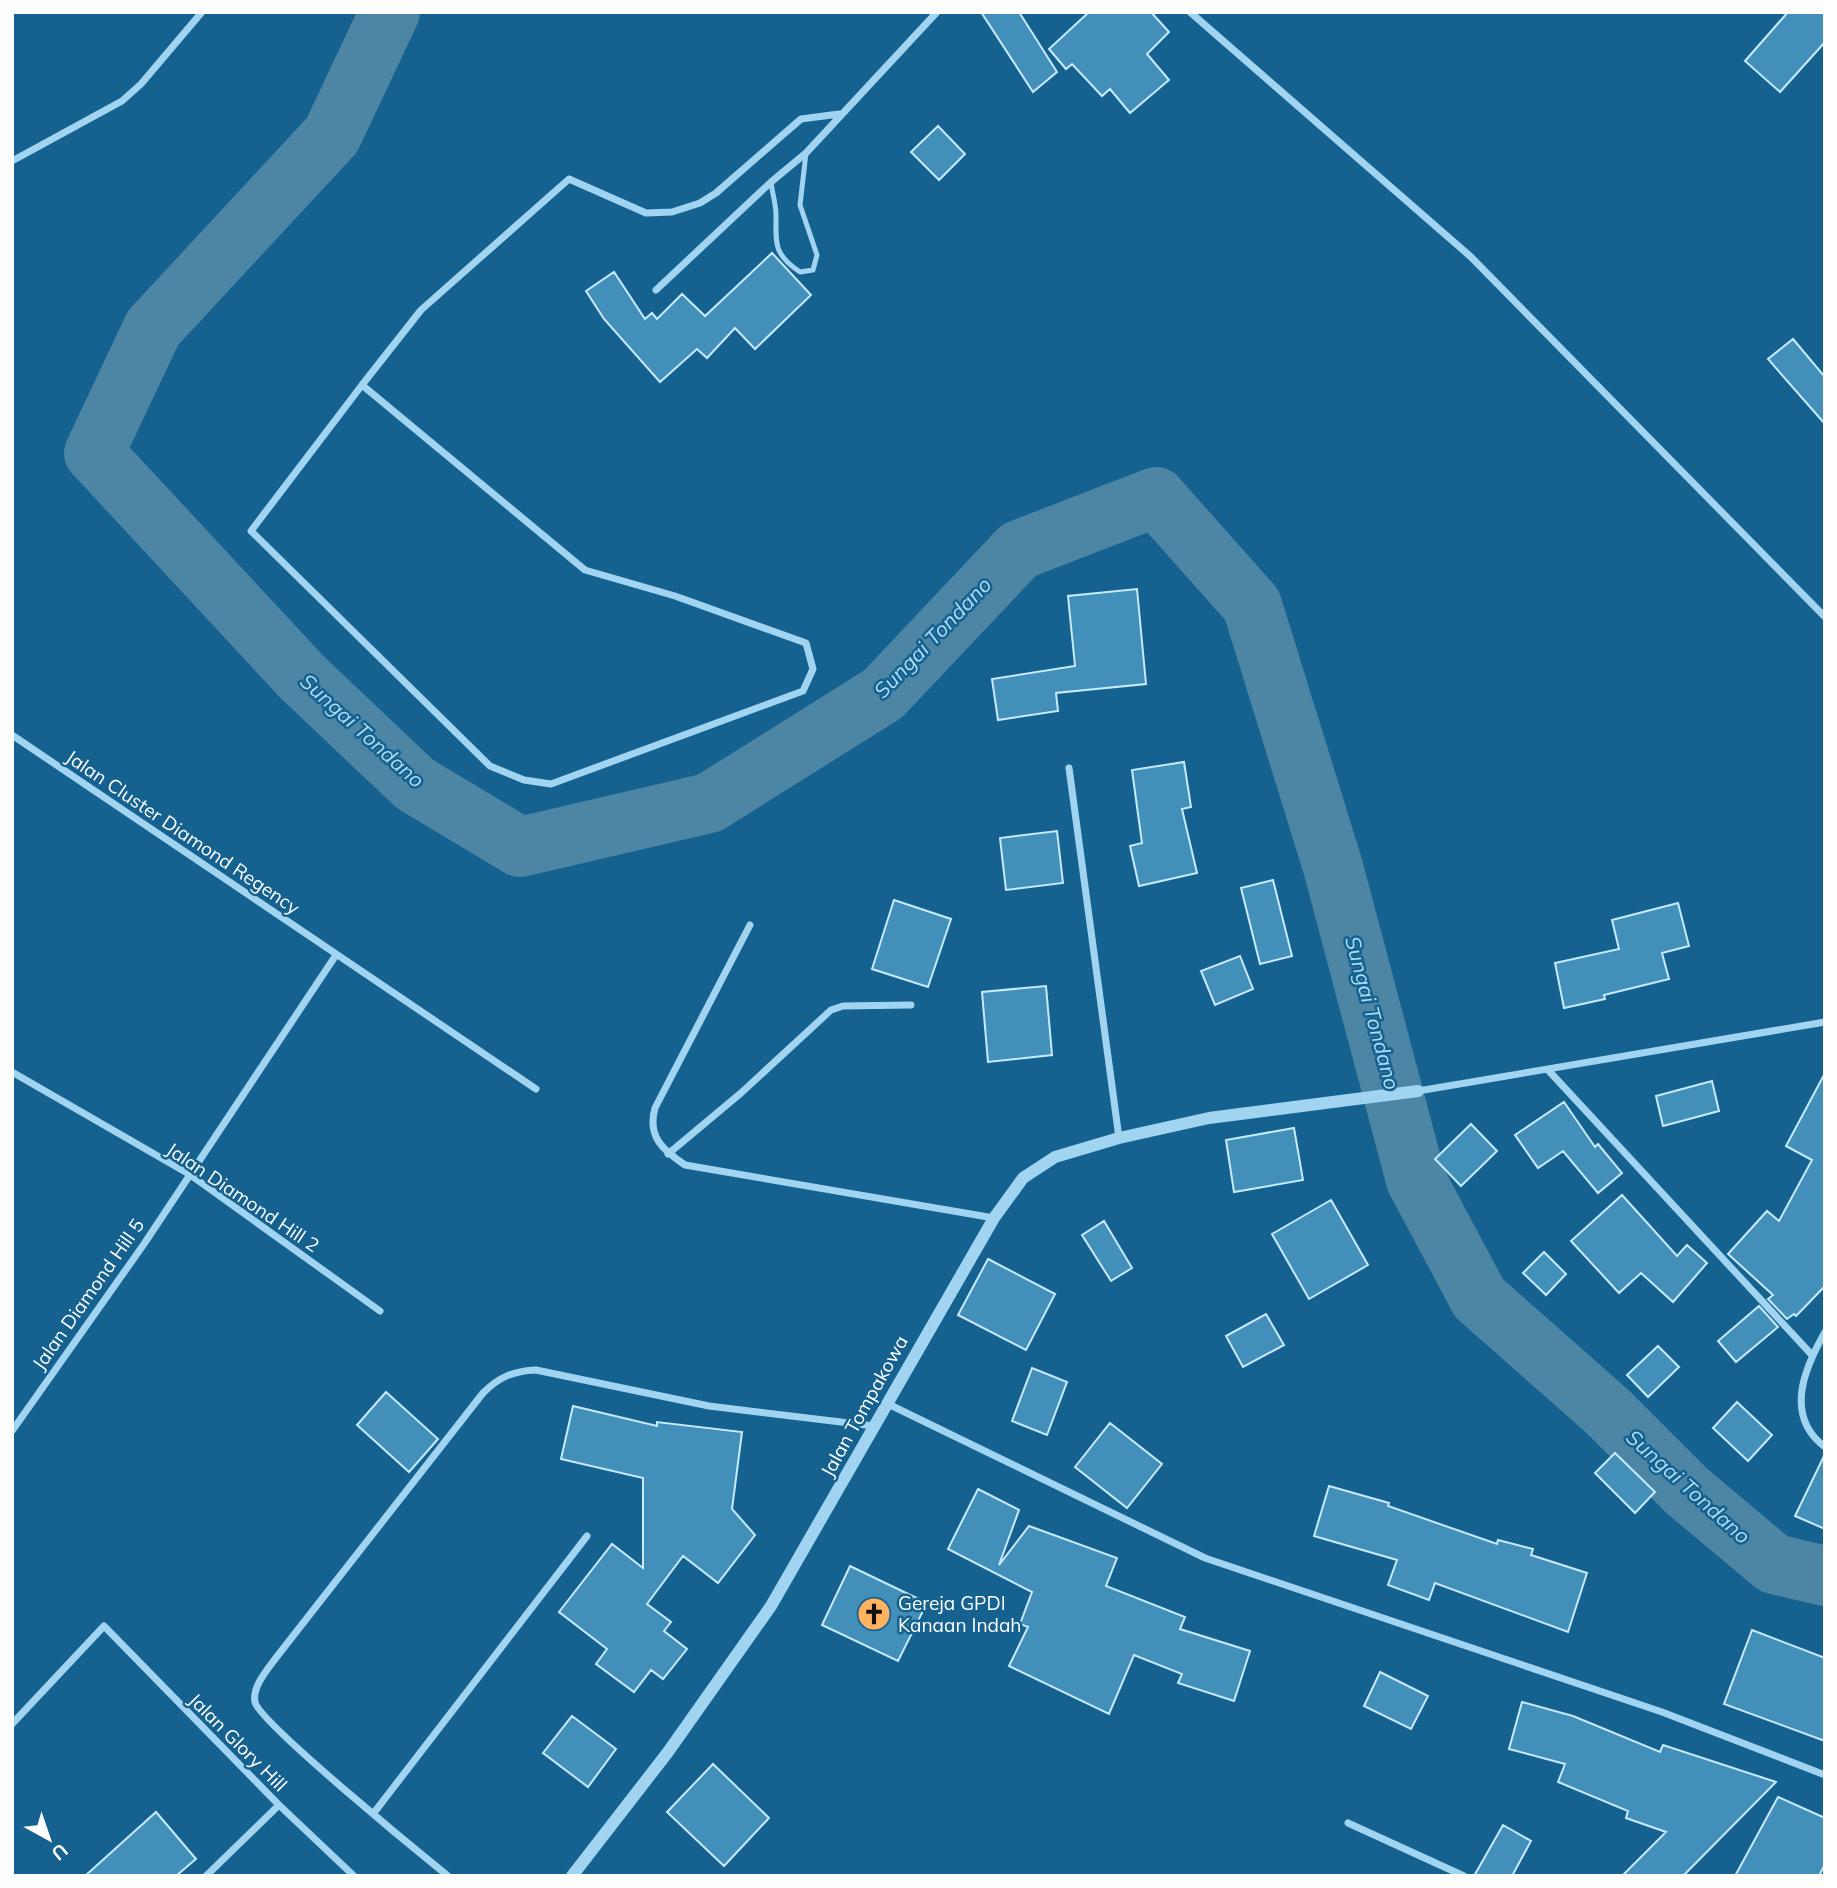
<svg xmlns="http://www.w3.org/2000/svg" width="1837" height="1888" font-family="Mulish,sans-serif">
<rect width="100%" height="100%" fill="#156290"/>
<g fill="none" stroke-linecap="round" stroke-linejoin="round">
<path stroke="#4d85a4" stroke-width="60" d="M 390,12 L 332,135 L 153,328 L 94,453 L 302,677 L 415,784 L 520,847 L 709,803 L 883,694 L 1019,550 L 1156,497 L 1252,605 L 1333,867 L 1416,1180 L 1479,1298 L 1608,1412 L 1687,1491 L 1774,1564 L 1825,1576"/>
</g>
<path fill="#428fba" stroke="#c8eafc" stroke-width="2" d="M 981,12 L 1019,12 L 1057,72 L 1033,92 Z
M 1089,12 L 1151,12 L 1169,32 L 1147,54 L 1169,80 L 1130,113 L 1110,89 L 1102,96 L 1072,64 L 1066,69 L 1049,49 Z
M 1788,12 L 1825,12 L 1825,42 L 1780,92 L 1745,61 Z
M 938,126 L 965,154 L 939,180 L 911,152 Z
M 772,253 L 811,295 L 755,349 L 735,328 L 707,358 L 697,349 L 660,382 L 604,319 L 586,291 L 614,272 L 645,319 L 652,313 L 657,319 L 682,294 L 705,316 Z
M 1793,339 L 1825,377 L 1825,424 L 1768,359 Z
M 1137,589 L 1146,684 L 1056,693 L 1058,711 L 998,720 L 992,679 L 1075,666 L 1068,596 Z
M 1184,762 L 1191,807 L 1182,809 L 1197,873 L 1139,886 L 1130,846 L 1142,843 L 1132,770 Z
M 1057,831 L 1063,883 L 1006,890 L 1000,838 Z
M 1273,880 L 1292,956 L 1260,964 L 1241,888 Z
M 894,900 L 951,919 L 928,987 L 872,969 Z
M 1678,903 L 1689,946 L 1662,953 L 1669,979 L 1604,995 L 1605,999 L 1564,1008 L 1555,963 L 1619,949 L 1612,920 Z
M 1240,956 L 1253,989 L 1215,1005 L 1201,971 Z
M 1046,986 L 1052,1055 L 988,1062 L 982,992 Z
M 1825,1073 L 1825,1286 L 1796,1316 L 1794,1314 L 1787,1319 L 1768,1299 L 1773,1295 L 1728,1254 L 1767,1211 L 1779,1221 L 1812,1160 L 1786,1146 Z
M 1712,1081 L 1719,1111 L 1663,1126 L 1656,1096 Z
M 1564,1102 L 1595,1147 L 1598,1144 L 1622,1173 L 1598,1193 L 1563,1151 L 1538,1168 L 1515,1135 Z
M 1471,1124 L 1497,1151 L 1461,1186 L 1435,1159 Z
M 1294,1128 L 1303,1180 L 1234,1192 L 1226,1140 Z
M 1622,1195 L 1677,1256 L 1687,1245 L 1707,1263 L 1673,1302 L 1641,1273 L 1619,1293 L 1571,1241 Z
M 1331,1200 L 1368,1265 L 1309,1299 L 1272,1234 Z
M 1104,1221 L 1132,1268 L 1111,1281 L 1082,1235 Z
M 1544,1252 L 1566,1274 L 1546,1295 L 1523,1273 Z
M 988,1259 L 1055,1294 L 1026,1350 L 958,1315 Z
M 1759,1306 L 1778,1327 L 1736,1362 L 1718,1341 Z
M 1266,1314 L 1284,1345 L 1243,1367 L 1226,1336 Z
M 1658,1346 L 1679,1367 L 1648,1397 L 1627,1375 Z
M 1032,1368 L 1067,1382 L 1047,1435 L 1012,1421 Z
M 386,1392 L 438,1439 L 409,1472 L 357,1425 Z
M 1737,1402 L 1772,1435 L 1748,1461 L 1713,1428 Z
M 573,1406 L 657,1426 L 657,1422 L 742,1432 L 732,1509 L 755,1535 L 718,1583 L 683,1556 L 647,1604 L 671,1622 L 664,1631 L 687,1649 L 663,1679 L 651,1670 L 634,1692 L 596,1664 L 607,1649 L 559,1612 L 612,1544 L 643,1568 L 643,1478 L 561,1459 Z
M 1110,1423 L 1162,1464 L 1127,1508 L 1075,1467 Z
M 1615,1453 L 1655,1492 L 1635,1513 L 1595,1473 Z
M 1825,1454 L 1825,1529 L 1795,1516 Z
M 1329,1486 L 1389,1503 L 1388,1506 L 1497,1544 L 1498,1540 L 1533,1549 L 1531,1555 L 1587,1573 L 1568,1632 L 1435,1583 L 1429,1600 L 1388,1585 L 1397,1560 L 1314,1536 Z
M 978,1489 L 1019,1510 L 999,1565 L 1029,1526 L 1117,1558 L 1106,1586 L 1185,1617 L 1180,1629 L 1250,1651 L 1234,1701 L 1178,1683 L 1182,1674 L 1134,1655 L 1109,1714 L 1009,1666 L 1028,1627 L 1020,1624 L 1032,1592 L 948,1549 Z
M 850,1566 L 927,1603 L 898,1661 L 822,1625 Z
M 1752,1630 L 1825,1658 L 1825,1741 L 1724,1704 Z
M 1380,1672 L 1428,1696 L 1411,1729 L 1364,1706 Z
M 1522,1702 L 1573,1716 L 1660,1752 L 1663,1745 L 1776,1782 L 1683,1876 L 1622,1876 L 1666,1832 L 1626,1818 L 1628,1811 L 1558,1782 L 1565,1764 L 1509,1749 Z
M 572,1716 L 616,1749 L 588,1787 L 543,1753 Z
M 713,1764 L 769,1818 L 724,1866 L 667,1812 Z
M 1778,1797 L 1825,1818 L 1825,1864 L 1819,1876 L 1735,1876 Z
M 156,1812 L 196,1859 L 176,1876 L 85,1876 Z
M 1503,1825 L 1531,1841 L 1512,1876 L 1474,1876 Z"/>
<g fill="none" stroke-linecap="round" stroke-linejoin="round">
<path stroke="#a1d4f1" stroke-width="5" d="M 771,182 C 772,192 776,204 776,215 C 776,243 773,254 800,272 L 813,270 L 817,255 L 800,205 L 806,153"/>
<path stroke="#a1d4f1" stroke-width="7" d="M 1190,12 L 1471,257 L 1825,617
M 12,161 L 122,101 L 141,84 L 202,12
M 656,290 L 771,182 L 806,153 L 937,12
M 362,385 L 251,531 L 490,766 L 524,780 L 551,784 L 803,691 L 813,669 L 806,643 L 675,596 L 585,570 L 362,385 L 421,310 L 569,179 L 646,213 L 672,212 L 700,203 L 716,193 L 801,119 L 839,114
M 12,735 L 536,1089
M 1069,768 L 1119,1138
M 750,925 L 655,1108 C 647,1137 663,1150 685,1165 L 994,1218
M 1549,1071 L 1812,1355
M 12,1072 L 189,1174 L 380,1311
M 1418,1091 L 1825,1022
M 668,1154 L 741,1093 L 831,1010 L 843,1006 L 911,1005
M 1825,1332 C 1804,1369 1784,1416 1825,1447
M 886,1403 L 1205,1558 L 1662,1712 L 1825,1775
M 12,1431 L 144,1244 L 336,955
M 12,1724 L 104,1626 L 279,1805 L 354,1876
M 373,1814 L 587,1536
M 1348,1823 L 1464,1876
M 206,1876 L 279,1805
M 448,1876 C 422,1855 258,1721 255,1702 C 252,1687 267,1670 275,1659 L 483,1393 C 499,1377 513,1371 536,1370 L 709,1406 L 874,1426"/>
<path stroke="#a1d4f1" stroke-width="12" d="M 572,1876 L 668,1752 L 771,1606 L 994,1218 L 1023,1178 L 1055,1157 L 1119,1138 L 1209,1118 L 1418,1091"/>
</g>
<defs>
<symbol id="church-disc" viewBox="-11 -11 22 22"><circle r="9.5" fill="#ffb361" stroke="#156290"/><path d="M-1.2-6h2.4v3.5h3.3v2.4h-3.3V6h-2.4V-.1h-3.3v-2.4h3.3Z" fill="#111"/></symbol>
</defs>
<g fill-rule="evenodd">
<use href="#church-disc" x="855" y="1595" width="38" height="38"/>
</g>
<g text-anchor="middle" stroke-width="5" stroke-linejoin="round" paint-order="stroke">
<g font-size="19" fill="#fff" stroke="#156290">
<text transform="translate(183 832) rotate(34)" y="7">Jalan Cluster Diamond Regency</text>
<text transform="translate(243 1197) rotate(34)" y="7">Jalan Diamond Hill 2</text>
<text transform="translate(88 1294) rotate(-55)" y="7">Jalan Diamond Hill 5</text>
<text transform="translate(864 1406) rotate(-61)" y="7">Jalan Tompakowa</text>
<text transform="translate(238 1742) rotate(45)" y="7">Jalan Glory Hill</text>
</g>
<g font-size="19" fill="#fff" stroke="#156290" text-anchor="start">
<text x="898" y="1610">Gereja GPDI<tspan x="898" dy="22">Kanaan Indah</tspan></text>
</g>
<g font-size="21" font-style="italic" fill="#addef8" stroke="#156290">
<text transform="translate(933 638) rotate(-46)" y="7">Sungai Tondano</text>
<text transform="translate(362 731) rotate(42)" y="7">Sungai Tondano</text>
<text transform="translate(1372 1013) rotate(75)" y="7">Sungai Tondano</text>
<text transform="translate(1688 1487) rotate(42)" y="7">Sungai Tondano</text>
</g>
</g>
<rect width="1837" height="1888" fill="none" stroke="#ffffff" stroke-width="28"/>
<g transform="translate(49 1839) rotate(140)" stroke="#156290" stroke-width="5" paint-order="stroke">
<path d="M0-5L12 26L0 18L-12 26Z" fill="#ffffff"/>
<text y="-10" font-size="19" font-weight="bold" text-anchor="middle" fill="#ffffff">U</text>
</g>
</svg>
